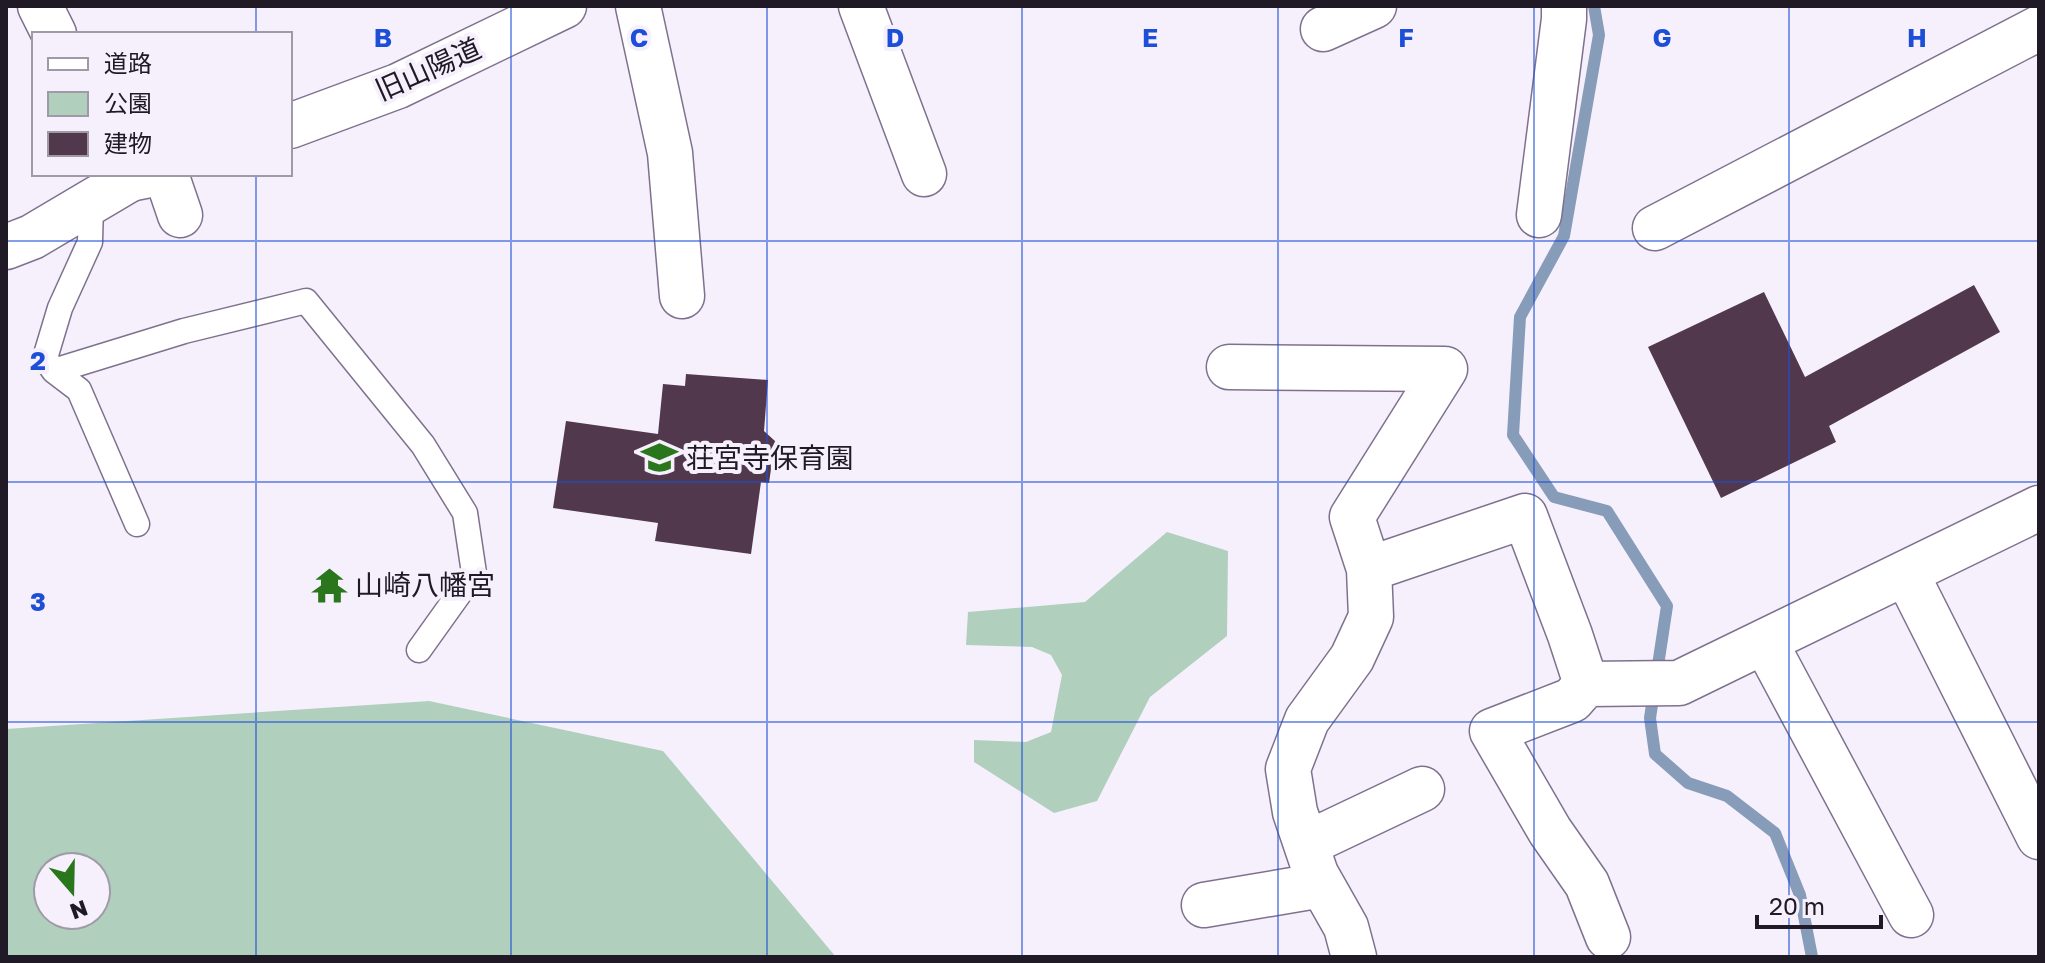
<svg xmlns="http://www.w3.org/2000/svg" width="2045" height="963" font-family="'Golos Text','Noto Sans JP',sans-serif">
<rect width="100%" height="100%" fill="#f6f0fd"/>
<path fill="#b0cfbd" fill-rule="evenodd" d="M 1167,532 L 1228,551 L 1227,636 L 1150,697 L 1097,801 L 1054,813 L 974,762 L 974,740 L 1026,742 L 1051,732 L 1062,675 L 1051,655 L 1032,647 L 966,645 L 968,612 L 1085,602 Z
M 429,701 L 663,751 L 836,957 L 6,957 L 6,729 ZM 48,867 L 96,867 L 96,915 L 48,915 Z"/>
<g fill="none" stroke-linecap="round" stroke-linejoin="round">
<path stroke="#869cb8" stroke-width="12" d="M 1594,6 L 1599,35 L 1564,236 L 1520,317 L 1513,435 L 1554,497 L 1607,511 L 1667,606 L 1650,718 L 1655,754 L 1688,783 L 1727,796 L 1775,833 L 1800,895 L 1812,957"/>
</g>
<path fill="#51384d" d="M 1974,285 L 2000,332 L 1829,426 L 1836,442 L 1721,498 L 1648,347 L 1764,292 L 1805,377 Z
M 686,374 L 768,380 L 764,431 L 775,441 L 769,483 L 761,482 L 751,554 L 655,541 L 658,523 L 553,508 L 566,421 L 658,434 L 663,384 L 685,386 Z"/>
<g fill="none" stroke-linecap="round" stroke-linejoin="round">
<defs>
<path id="lane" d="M 91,203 L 90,242 L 60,308 L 45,358 L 54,371 L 184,331 L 306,301 L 423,445 L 465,513 L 474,573 L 419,650
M 54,371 L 79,390 L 137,524"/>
<path id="street" d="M 638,6 L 670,153 L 682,296
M 861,6 L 924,174
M 1323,29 L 1374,6
M 290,126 L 398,86 L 564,6
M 166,174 L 180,215
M 1539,215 L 1564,19 L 1564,6
M 1655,228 L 2039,28
M 6,247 L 32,237 L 130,179
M 1229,367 L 1445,369
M 1369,569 L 1525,516 L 1570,635 L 1586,684 L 1679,683 L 2039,508
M 1906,573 L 2039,837
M 1765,642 L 1911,915
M 1586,684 L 1572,700 L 1492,731 L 1550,831 L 1587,884 L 1608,937
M 1306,844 L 1422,789
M 1204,905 L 1322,885
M 1354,957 L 1346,927 L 1316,874 L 1295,812 L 1288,769 L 1307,720 L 1352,658 L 1371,617 L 1369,569 L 1352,517 L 1445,369"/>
<path id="secondary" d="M 40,6 L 54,34
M 127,174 L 130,179 L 155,174"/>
</defs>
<use href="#lane" stroke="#7f718e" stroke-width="27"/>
<use href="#street" stroke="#7f718e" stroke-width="47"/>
<use href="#secondary" stroke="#7f718e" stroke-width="47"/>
<use href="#lane" stroke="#fff" stroke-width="24"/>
<use href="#street" stroke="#fff" stroke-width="44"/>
<use href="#secondary" stroke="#fff" stroke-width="44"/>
</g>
<path fill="none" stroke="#1d4ed8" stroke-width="2" stroke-opacity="0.55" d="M 256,6 L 256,34M 511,6 L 511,957M 767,6 L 767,957M 1022,6 L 1022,957M 1278,6 L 1278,957M 1534,6 L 1534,957M 1789,6 L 1789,957M 256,174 L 256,957M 6,241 L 2039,241M 6,482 L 2039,482M 6,722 L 2039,722"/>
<defs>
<symbol id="school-bare" viewBox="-9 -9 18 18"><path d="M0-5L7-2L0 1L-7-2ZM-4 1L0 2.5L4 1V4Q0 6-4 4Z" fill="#29761c" stroke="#f6f0fd" stroke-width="2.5" paint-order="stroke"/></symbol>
<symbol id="temple-bare" viewBox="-9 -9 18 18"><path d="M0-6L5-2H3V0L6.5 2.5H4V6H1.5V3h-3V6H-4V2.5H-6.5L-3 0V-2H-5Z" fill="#29761c" stroke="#f6f0fd" stroke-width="2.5" paint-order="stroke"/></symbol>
</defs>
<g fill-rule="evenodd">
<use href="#school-bare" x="634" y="432" width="51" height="51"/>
<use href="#temple-bare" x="304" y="560" width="51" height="51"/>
</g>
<g text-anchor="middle" stroke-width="8" stroke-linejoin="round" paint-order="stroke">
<g font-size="28" fill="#1f1a25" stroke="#f6f0fd">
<text transform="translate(428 69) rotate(-24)" y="10">旧山陽道</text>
</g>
<g font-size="28" fill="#1f1a25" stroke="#f6f0fd" text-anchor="start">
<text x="686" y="468">荘宮寺保育園</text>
<text x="355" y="595">山崎八幡宮</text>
</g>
</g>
<g font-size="26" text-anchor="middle" font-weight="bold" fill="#1d4ed8" stroke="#f6f0fd" stroke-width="8" stroke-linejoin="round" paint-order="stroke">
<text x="383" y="47">B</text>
<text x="639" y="47">C</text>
<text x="895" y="47">D</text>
<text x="1150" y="47">E</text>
<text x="1406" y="47">F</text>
<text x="1662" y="47">G</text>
<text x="1917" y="47">H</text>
<text x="38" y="370">2</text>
<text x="38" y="611">3</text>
</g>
<rect width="2045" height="963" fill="none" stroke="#1f1a25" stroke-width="16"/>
<rect x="32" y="32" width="260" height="144" fill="#f6f0fd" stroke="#a09aa7" stroke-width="2"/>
<rect x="48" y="58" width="40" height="12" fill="#ffffff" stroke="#a09aa7" stroke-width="2"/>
<text x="104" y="72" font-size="24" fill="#1f1a25">道路</text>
<rect x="48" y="92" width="40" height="24" fill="#b0cfbd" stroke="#a09aa7" stroke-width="2"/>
<text x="104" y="112" font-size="24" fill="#1f1a25">公園</text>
<rect x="48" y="132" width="40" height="24" fill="#51384d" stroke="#a09aa7" stroke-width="2"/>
<text x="104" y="152" font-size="24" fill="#1f1a25">建物</text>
<g transform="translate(72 891) rotate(160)"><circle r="38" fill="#f6f0fd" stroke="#a09aa7" stroke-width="2"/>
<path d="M0-6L14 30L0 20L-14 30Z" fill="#29761c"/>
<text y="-12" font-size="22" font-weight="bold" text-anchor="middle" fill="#1f1a25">N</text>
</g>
<path d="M1757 915v12h124v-12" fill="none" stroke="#1f1a25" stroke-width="4"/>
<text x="1769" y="915" font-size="24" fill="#1f1a25" stroke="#f6f0fd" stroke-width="6" paint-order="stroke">20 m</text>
</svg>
